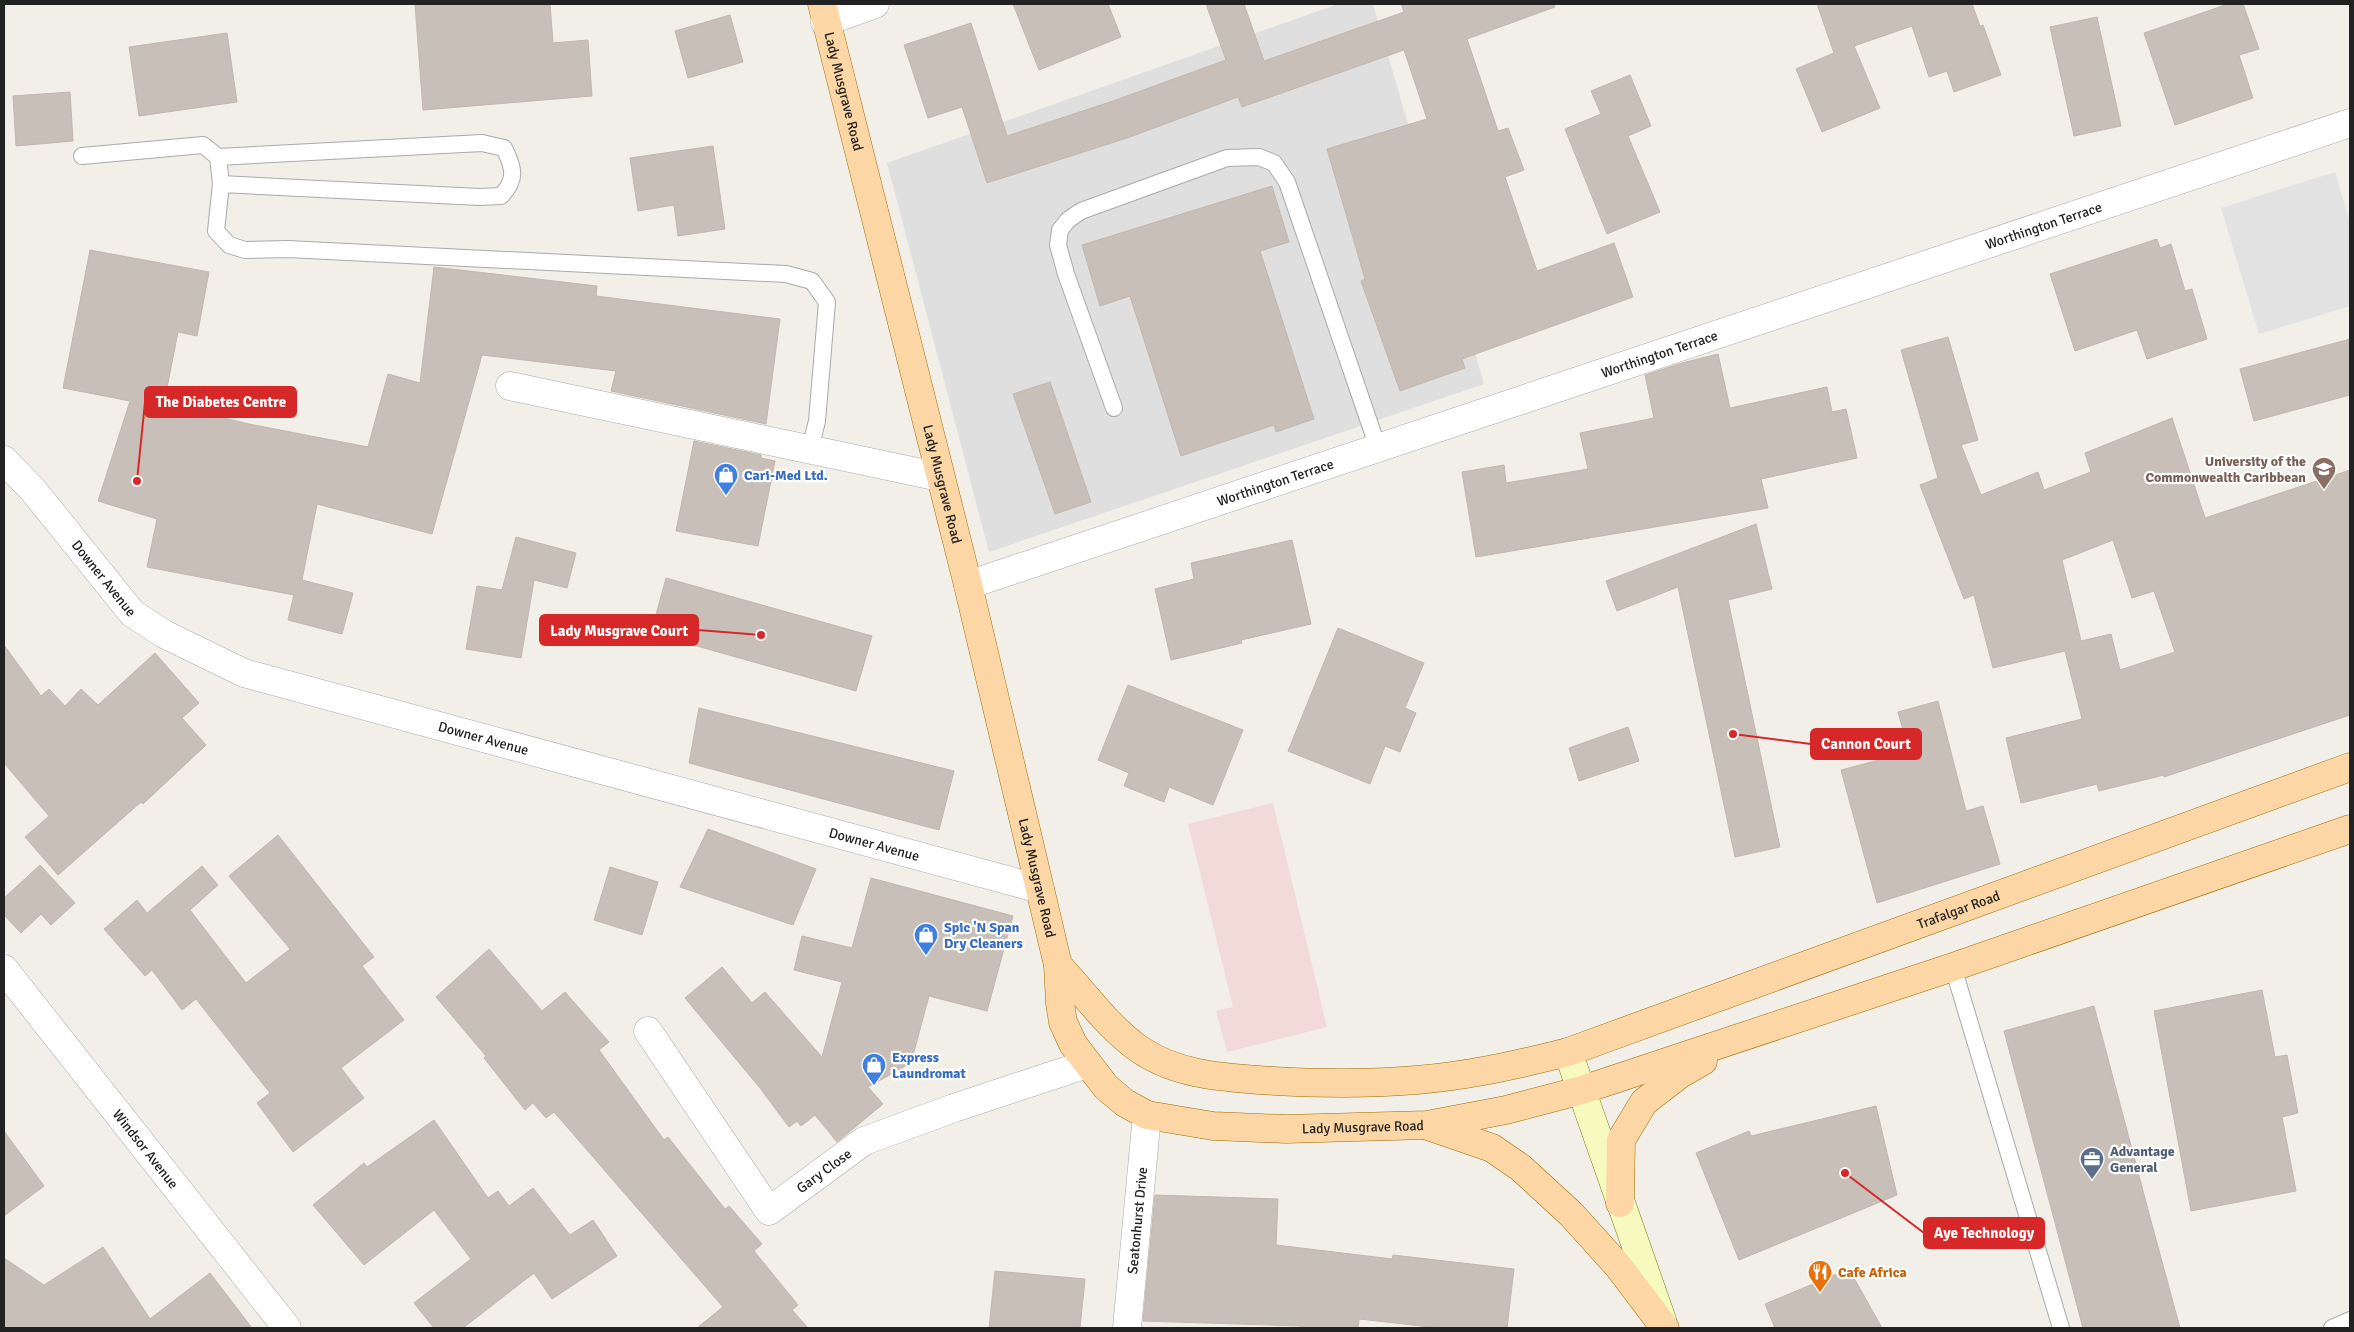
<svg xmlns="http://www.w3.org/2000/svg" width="2354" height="1332" font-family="Signika,sans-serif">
<rect width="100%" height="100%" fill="#f2efe9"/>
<path fill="#e0dfdf" d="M 1338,4 L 1373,4 L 1484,384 L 989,552 L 887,163 Z"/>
<path fill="#f2dad9" d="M 1273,803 L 1327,1027 L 1227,1052 L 1216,1011 L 1233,1007 L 1188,824 Z"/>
<path fill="#e2e2e2" d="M 2335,172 L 2350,222 L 2350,306 L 2259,334 L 2221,208 Z"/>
<path fill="#c7bfb8" stroke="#c4b6ab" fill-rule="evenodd" d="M 415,4 L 550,4 L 553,43 L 588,40 L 592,96 L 423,110 Z
M 1013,4 L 1108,4 L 1121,37 L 1039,70 Z
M 1206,4 L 1244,4 L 1264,61 L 1404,12 L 1401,4 L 1554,4 L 1555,7 L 1467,39 L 1498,131 L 1508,128 L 1524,170 L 1505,177 L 1537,271 L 1614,243 L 1633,297 L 1462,359 L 1465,368 L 1400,391 L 1361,281 L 1365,279 L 1327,149 L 1427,119 L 1404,50 L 1242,107 L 1238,97 L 1127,138 L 987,183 L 962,107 L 928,118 L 904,45 L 971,23 L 1007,136 L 1113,101 L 1226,60 Z
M 1817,4 L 1972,4 L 1980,26 L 1983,25 L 2001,75 L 1954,92 L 1947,71 L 1929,77 L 1912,26 L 1854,46 L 1880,108 L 1822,132 L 1796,69 L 1834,53 Z
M 2228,4 L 2243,4 L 2259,49 L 2239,55 L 2253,98 L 2175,125 L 2144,33 Z
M 730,15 L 743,62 L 688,78 L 675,31 Z
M 2097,17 L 2121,126 L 2074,136 L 2050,27 Z
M 227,33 L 237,102 L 139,116 L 129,47 Z
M 1630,75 L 1651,126 L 1628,136 L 1660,212 L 1607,234 L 1565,129 L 1601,114 L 1591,91 Z
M 70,92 L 73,141 L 16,146 L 13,96 Z
M 713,146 L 725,229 L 678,236 L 674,205 L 638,211 L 630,158 Z
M 1272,186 L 1289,242 L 1260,251 L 1314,419 L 1276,432 L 1274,425 L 1181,456 L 1130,296 L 1100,306 L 1082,245 Z
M 2157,239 L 2160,248 L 2171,244 L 2185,291 L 2192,289 L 2207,339 L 2147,359 L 2137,330 L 2075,351 L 2050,274 Z
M 90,250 L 209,272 L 197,336 L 178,332 L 164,403 L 249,424 L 368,447 L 388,374 L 420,383 L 434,267 L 597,286 L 596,296 L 780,319 L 766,424 L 611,391 L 616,371 L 482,355 L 432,534 L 317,504 L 302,580 L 353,593 L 342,634 L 288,620 L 294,595 L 147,567 L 157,519 L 98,501 L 130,401 L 63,388 Z
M 1948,337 L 1978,440 L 1961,445 L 1981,495 L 2038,472 L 2044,490 L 2091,472 L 2085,453 L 2172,418 L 2205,518 L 2350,470 L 2350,715 L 2164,777 L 2164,775 L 2099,791 L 2097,784 L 2021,803 L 2006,738 L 2082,719 L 2065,651 L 1993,668 L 1974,595 L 1964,599 L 1920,485 L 1938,478 L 1901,350 ZM 2113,540 L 2132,598 L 2154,591 L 2175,652 L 2120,670 L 2111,634 L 2081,641 L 2062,560 Z
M 2350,339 L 2350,395 L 2254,421 L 2240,369 Z
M 1718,354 L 1730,408 L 1827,387 L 1832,412 L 1846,409 L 1857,458 L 1761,479 L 1768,508 L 1476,557 L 1462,472 L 1504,465 L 1506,483 L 1588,469 L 1580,433 L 1654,418 L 1645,375 L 1682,363 Z
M 1050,382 L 1091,502 L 1055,514 L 1013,394 Z
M 694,441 L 761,455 L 761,458 L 775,461 L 758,546 L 676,531 Z
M 1756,524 L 1772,589 L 1728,600 L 1780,847 L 1735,857 L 1678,587 L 1617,611 L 1606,581 Z
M 516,537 L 576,553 L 567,588 L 534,580 L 521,658 L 466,649 L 477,586 L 502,590 Z
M 1292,540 L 1311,624 L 1241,640 L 1242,643 L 1171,660 L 1155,589 L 1194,579 L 1191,563 Z
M 666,578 L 872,636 L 856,691 L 651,633 Z
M 1338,628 L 1424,663 L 1405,708 L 1416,713 L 1400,752 L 1385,746 L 1370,784 L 1288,751 Z
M 4,645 L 41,696 L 49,689 L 65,706 L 81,689 L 98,705 L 155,653 L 199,703 L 182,718 L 206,745 L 143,804 L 141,802 L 58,875 L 25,837 L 49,816 L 4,763 Z
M 1128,685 L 1243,730 L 1213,805 L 1169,787 L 1164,802 L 1124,786 L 1129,773 L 1098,760 Z
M 1938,701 L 1966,811 L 1983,806 L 2000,864 L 1877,903 L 1841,770 L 1909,752 L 1898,712 Z
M 699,708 L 954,771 L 939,830 L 689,763 Z
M 1628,727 L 1639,761 L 1579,781 L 1569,748 Z
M 708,829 L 816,869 L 793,925 L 680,887 Z
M 278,835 L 374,957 L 362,966 L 404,1020 L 341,1068 L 364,1098 L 293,1152 L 257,1103 L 270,1093 L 196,999 L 182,1010 L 152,970 L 145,976 L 104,929 L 137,900 L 147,913 L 202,866 L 218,885 L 190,910 L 246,983 L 290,949 L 229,876 Z
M 40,865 L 75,903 L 51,925 L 41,914 L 21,933 L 4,915 L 4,898 Z
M 610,867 L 658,882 L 642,935 L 594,920 Z
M 871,878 L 1013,916 L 987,1011 L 929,996 L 911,1063 L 868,1087 L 883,1104 L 837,1142 L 815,1115 L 801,1126 L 797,1121 L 789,1127 L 760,1088 L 685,998 L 722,967 L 752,1003 L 765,992 L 822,1057 L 842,982 L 794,970 L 802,936 L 852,948 Z
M 489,949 L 542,1011 L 565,992 L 609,1042 L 599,1050 L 664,1140 L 668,1137 L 725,1209 L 729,1206 L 762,1244 L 754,1251 L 798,1305 L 792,1310 L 808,1328 L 697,1328 L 723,1307 L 554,1112 L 546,1118 L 533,1103 L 525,1110 L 484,1058 L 486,1056 L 436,997 Z
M 2262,990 L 2275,1057 L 2287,1055 L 2298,1113 L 2282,1117 L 2296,1191 L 2191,1211 L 2154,1011 Z
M 2094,1006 L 2151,1221 L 2180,1328 L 2083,1328 L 2004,1031 Z
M 1876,1106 L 1897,1195 L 1739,1260 L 1696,1153 L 1749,1131 L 1751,1136 Z
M 434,1120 L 488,1198 L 498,1191 L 509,1206 L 533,1188 L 570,1235 L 593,1220 L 617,1256 L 552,1299 L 534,1273 L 463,1328 L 434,1328 L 414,1303 L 471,1259 L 434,1210 L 364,1265 L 313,1205 L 364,1163 L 367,1167 Z
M 4,1131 L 44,1186 L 4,1216 Z
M 1155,1195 L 1278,1199 L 1276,1245 L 1392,1259 L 1393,1255 L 1514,1269 L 1507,1328 L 1439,1328 L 1359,1319 L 1358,1328 L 1300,1328 L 1300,1326 L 1143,1321 Z
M 103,1247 L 150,1319 L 210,1273 L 252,1328 L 4,1328 L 4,1258 L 44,1285 Z
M 1849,1269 L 1882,1328 L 1775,1328 L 1765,1304 Z
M 995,1271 L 1085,1279 L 1080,1328 L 989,1328 Z"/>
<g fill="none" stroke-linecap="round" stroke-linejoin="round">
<defs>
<path id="service" d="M 82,156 L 203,145 L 218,157 L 221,184 L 216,231 L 229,245 L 245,250 L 288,249 L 786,274 L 812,281 L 827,302 L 817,421 L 810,449
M 218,157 L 482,143 L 504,148 C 514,168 517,179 501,196 L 479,197 L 221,184
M 1114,408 L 1066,274 L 1058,245 L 1060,230 L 1068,220 L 1081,211 L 1227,158 L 1259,157 L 1274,163 L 1287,182 L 1378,448
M 1953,967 L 2061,1328
M 2332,1328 L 2350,1320"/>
<g id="minor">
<path d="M 825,22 L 875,4"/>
<path d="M 510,386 L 940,477"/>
<path id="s1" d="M 4,460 L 33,490 L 132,613 L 164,634 L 244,673 L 1040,889"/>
<path id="s2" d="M 968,585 L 2350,123"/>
<path id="s3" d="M 4,969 L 287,1328"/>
<path id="s4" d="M 648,1031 L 769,1211 L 864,1141 L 954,1108 L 1087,1064"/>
<path id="s5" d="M 1127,1328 L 1147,1115"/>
</g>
<path id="secondary" d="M 1568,1052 L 1662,1320"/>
<g id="primary">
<path id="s6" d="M 822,4 L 968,585 L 1058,965 L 1060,1003 L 1063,1022 L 1073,1044 L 1106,1087 L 1125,1103 L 1147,1115 L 1213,1126 L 1286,1129 L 1427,1125 L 1506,1110 L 1582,1090 L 1953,967 L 2350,829"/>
<path id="s7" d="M 1058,965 C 1084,993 1108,1027 1139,1049 C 1175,1074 1218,1077 1259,1080 C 1333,1085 1410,1085 1483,1071 C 1511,1066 1540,1059 1568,1052 L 2350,767"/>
<path d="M 1428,1126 L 1492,1148 L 1521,1168 L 1571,1214 L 1618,1266 L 1665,1328"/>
<path d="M 1620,1203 L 1621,1140 L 1644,1102 L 1679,1075 L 1703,1061"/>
</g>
</defs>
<use href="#service" stroke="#a9a9a9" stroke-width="18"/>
<use href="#minor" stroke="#a9a9a9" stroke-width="29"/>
<use href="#secondary" stroke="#707d05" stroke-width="29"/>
<use href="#primary" stroke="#a06b00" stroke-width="29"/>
<use href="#service" stroke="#fff" stroke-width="16"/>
<use href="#minor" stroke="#fff" stroke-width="28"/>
<use href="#secondary" stroke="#f7fabf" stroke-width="28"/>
<use href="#primary" stroke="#fcd6a4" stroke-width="28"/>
</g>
<defs>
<symbol id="university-pin" viewBox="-11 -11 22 30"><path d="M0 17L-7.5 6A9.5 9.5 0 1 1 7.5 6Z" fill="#8d6e63" stroke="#fff"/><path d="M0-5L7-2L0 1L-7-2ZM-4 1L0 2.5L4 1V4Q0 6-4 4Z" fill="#fff"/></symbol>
<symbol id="shop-pin" viewBox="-11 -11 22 30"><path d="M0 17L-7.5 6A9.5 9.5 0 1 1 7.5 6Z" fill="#3f7fe0" stroke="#fff"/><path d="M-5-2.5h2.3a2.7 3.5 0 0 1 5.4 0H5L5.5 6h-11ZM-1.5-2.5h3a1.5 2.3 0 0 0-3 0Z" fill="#fff"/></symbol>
<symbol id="office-pin" viewBox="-11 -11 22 30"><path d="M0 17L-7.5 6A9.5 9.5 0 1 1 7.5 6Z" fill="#5c6f8a" stroke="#fff"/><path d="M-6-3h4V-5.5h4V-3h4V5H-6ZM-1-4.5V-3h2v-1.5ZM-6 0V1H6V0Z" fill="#fff"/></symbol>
<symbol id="restaurant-pin" viewBox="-11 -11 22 30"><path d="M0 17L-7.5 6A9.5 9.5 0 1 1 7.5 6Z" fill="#e8710a" stroke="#fff"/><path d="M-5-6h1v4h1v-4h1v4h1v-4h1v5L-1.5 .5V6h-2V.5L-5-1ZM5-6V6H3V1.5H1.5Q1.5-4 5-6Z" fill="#fff"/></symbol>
</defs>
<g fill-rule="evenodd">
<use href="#university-pin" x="2310" y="455" width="28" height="38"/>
<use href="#shop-pin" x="712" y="461" width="28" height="38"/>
<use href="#shop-pin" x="912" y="921" width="28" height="38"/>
<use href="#shop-pin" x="860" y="1051" width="28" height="38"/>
<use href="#office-pin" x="2078" y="1145" width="28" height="38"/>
<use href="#restaurant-pin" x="1806" y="1258" width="28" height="38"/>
</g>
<g text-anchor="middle" stroke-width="4.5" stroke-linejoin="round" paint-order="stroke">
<g font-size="14" fill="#222" stroke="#fff">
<text dy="5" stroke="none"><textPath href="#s6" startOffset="90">Lady Musgrave Road</textPath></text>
<text dy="5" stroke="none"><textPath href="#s2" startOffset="1134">Worthington Terrace</textPath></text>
<text dy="5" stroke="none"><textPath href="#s2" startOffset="729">Worthington Terrace</textPath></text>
<text dy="5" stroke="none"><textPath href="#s2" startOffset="324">Worthington Terrace</textPath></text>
<text dy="5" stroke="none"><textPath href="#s6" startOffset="495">Lady Musgrave Road</textPath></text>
<text dy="5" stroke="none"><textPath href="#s1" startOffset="155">Downer Avenue</textPath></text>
<text dy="5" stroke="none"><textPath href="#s1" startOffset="575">Downer Avenue</textPath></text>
<text dy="5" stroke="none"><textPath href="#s1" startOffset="980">Downer Avenue</textPath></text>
<text dy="5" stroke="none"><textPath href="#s6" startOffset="900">Lady Musgrave Road</textPath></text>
<text dy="5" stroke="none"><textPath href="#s7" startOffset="970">Trafalgar Road</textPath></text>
<text dy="5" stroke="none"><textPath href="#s6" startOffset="1392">Lady Musgrave Road</textPath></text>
<text dy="5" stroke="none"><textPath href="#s3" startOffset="229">Windsor Avenue</textPath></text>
<text dy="5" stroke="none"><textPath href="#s4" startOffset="285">Gary Close</textPath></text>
<text dy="5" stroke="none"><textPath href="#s5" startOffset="108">Seatonhurst Drive</textPath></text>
</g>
<g font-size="14" font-weight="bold" fill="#785e54" stroke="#fff" text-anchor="end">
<text x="2306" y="466">University of the<tspan x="2306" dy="16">Commonwealth Caribbean</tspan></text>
</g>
<g font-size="14" font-weight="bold" fill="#366cbe" stroke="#fff" text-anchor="start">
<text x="744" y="480">Cari-Med Ltd.</text>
<text x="944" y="932">Spic 'N Span<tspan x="944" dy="16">Dry Cleaners</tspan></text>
<text x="892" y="1062">Express<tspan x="892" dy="16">Laundromat</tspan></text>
</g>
<g font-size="14" font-weight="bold" fill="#4e5e75" stroke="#fff" text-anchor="start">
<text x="2110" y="1156">Advantage<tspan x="2110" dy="16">General</tspan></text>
</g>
<g font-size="14" font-weight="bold" fill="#c56008" stroke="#fff" text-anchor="start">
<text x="1838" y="1277">Cafe Africa</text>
</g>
</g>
<path fill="none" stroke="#d62828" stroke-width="2" d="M137 481L145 402M761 635L698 630M1733 734L1811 744M1845 1173L1924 1233"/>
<g fill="#d62828" stroke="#fff" stroke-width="2">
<circle cx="137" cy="481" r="5"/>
<circle cx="761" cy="635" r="5"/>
<circle cx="1733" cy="734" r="5"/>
<circle cx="1845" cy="1173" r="5"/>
</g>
<g fill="#d62828" stroke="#d62828" stroke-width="2">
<rect x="145" y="387" width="151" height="30" rx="5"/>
<rect x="540" y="615" width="158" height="30" rx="5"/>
<rect x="1811" y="729" width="110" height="30" rx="5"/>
<rect x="1924" y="1218" width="120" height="30" rx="5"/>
</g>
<g font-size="15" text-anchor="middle" font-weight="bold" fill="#fff">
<text x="221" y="407">The Diabetes Centre</text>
<text x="619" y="636">Lady Musgrave Court</text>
<text x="1866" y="749">Cannon Court</text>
<text x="1984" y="1238">Aye Technology</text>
</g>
<rect width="2354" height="1332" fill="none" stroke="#222222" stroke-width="10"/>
</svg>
